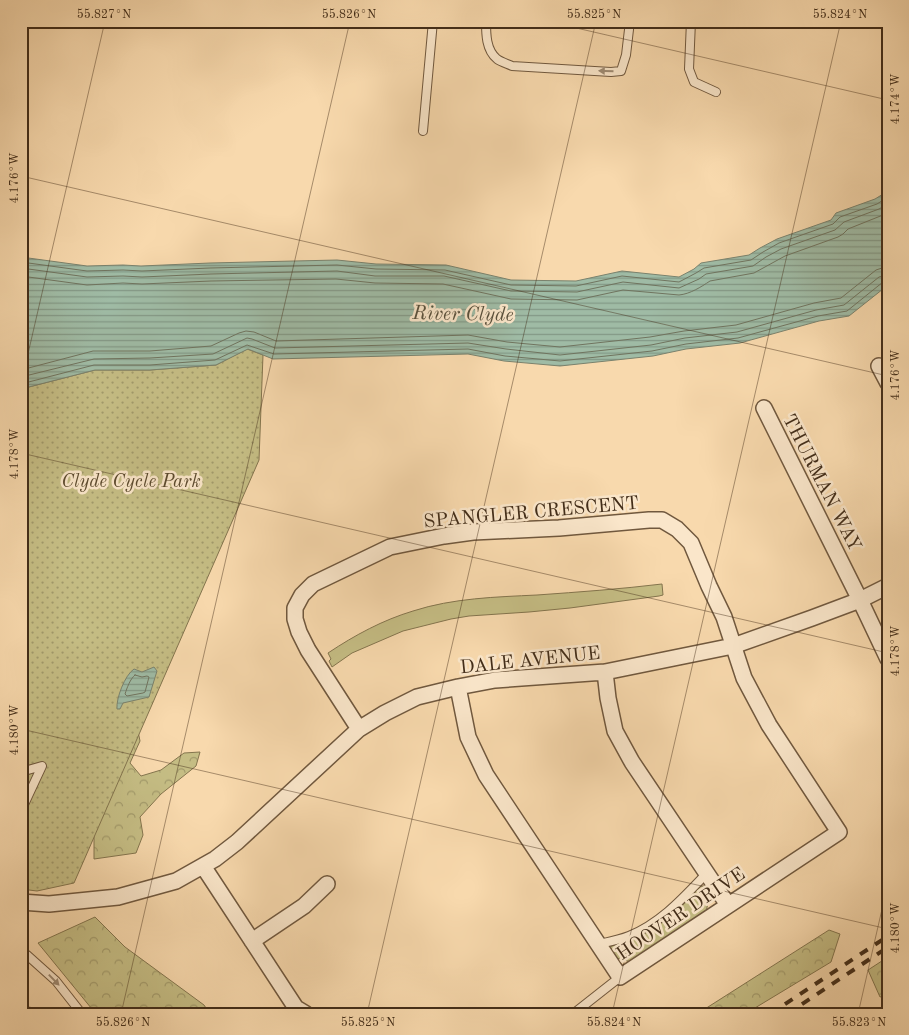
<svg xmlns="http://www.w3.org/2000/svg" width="909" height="1035" font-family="'Old Standard TT',serif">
<defs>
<pattern id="forest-crowns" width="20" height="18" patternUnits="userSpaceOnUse" patternTransform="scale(1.25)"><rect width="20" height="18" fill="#c5bd84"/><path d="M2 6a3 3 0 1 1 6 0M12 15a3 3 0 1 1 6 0" fill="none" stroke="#a29a6b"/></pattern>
<pattern id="park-dots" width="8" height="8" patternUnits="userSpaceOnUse" patternTransform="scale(1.25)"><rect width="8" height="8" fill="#c5bd84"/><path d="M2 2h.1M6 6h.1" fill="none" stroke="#a29a6b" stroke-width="1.8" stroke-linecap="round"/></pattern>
<pattern id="water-rules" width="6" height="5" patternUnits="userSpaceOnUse" patternTransform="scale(1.25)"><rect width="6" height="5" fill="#9fbba5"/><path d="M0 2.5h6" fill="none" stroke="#839886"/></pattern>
</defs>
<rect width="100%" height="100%" fill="#f8d9ad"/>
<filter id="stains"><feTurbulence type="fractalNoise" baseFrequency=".004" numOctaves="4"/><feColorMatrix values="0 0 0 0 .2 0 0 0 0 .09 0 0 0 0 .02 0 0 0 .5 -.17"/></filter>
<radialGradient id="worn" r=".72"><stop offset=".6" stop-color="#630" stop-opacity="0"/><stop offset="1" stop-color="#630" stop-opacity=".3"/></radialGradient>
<path fill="#c5bd84" stroke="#84754e" d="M 662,584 L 663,595 L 659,596 L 570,608 L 529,612 L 469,616 L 451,619 L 403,631 L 352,653 L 332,667 L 329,661 L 331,659 L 328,653 C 355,635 383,620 413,611 C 453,598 496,597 537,595 C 579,592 621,589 662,584 Z
M 701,886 L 705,886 L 710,894 L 706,912 L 631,962 L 613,957 L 609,950 L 612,945 L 636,938 L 659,925 L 679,909 Z"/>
<path fill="url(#forest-crowns)" stroke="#84754e" d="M 136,721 L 140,741 L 130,763 L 141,776 L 161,770 L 184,753 L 200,752 L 196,766 L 161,794 L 140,817 L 143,835 L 136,853 L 94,859 L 94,807 Z
M 95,917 L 125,947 L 204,1005 L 210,1014 L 96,1014 L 38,943 Z
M 829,930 L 840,934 L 831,962 L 745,1014 L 697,1014 Z
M 888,957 L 888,995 L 880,997 L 868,970 Z"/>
<path fill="url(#park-dots)" stroke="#84754e" d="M 247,349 L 263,355 L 259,460 L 74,883 L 37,891 L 21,889 L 21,389 L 95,370 L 150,370 L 216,365 Z"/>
<path fill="url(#water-rules)" stroke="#7a826d" d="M 888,191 L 888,285 L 849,316 L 819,321 L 740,343 L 686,349 L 653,356 L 560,366 L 504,361 L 468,354 L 273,359 L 248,349 L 216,365 L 150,370 L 95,370 L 21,389 L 21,257 L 87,266 L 123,265 L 141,266 L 210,263 L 337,260 L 376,264 L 446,265 L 511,280 L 576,281 L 622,271 L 679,277 L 694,269 L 701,263 L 749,255 L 760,248 L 777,239 L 831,220 L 836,213 L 875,199 Z
M 154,667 L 157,671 L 149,697 L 123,703 L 120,709 L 117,709 C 116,698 125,675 134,669 L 142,672 Z"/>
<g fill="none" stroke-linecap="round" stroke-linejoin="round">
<path stroke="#70745f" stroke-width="1" d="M 21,262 L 87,271 L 123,270 L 142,271 L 210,268 L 337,265 L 376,269 L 445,270 L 511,285 L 576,286 L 622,276 L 679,282 L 696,273 L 704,268 L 751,260 L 763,252 L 779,243 L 833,224 L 840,217 L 877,204 L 888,197
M 21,268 L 87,277 L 123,276 L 142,277 L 211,274 L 337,271 L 375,276 L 444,276 L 511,291 L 577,292 L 623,282 L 679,288 L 699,279 L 706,274 L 753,266 L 766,257 L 781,249 L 835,230 L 844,222 L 879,209 L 888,204
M 21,276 L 87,285 L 123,283 L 142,284 L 211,281 L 336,279 L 375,283 L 443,284 L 511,299 L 577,300 L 623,290 L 679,295 C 690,294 701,287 710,281 L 754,273 L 785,256 L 838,237 L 843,234 L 848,229 L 888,213
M 21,370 L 93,351 L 150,351 L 211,346 L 239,333 L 246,331 L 254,332 L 276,341 L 468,335 L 507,342 L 560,347 L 650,337 L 684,331 L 736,325 L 814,303 L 841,298 L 876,270 L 882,268 L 888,267
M 21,377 L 94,359 L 150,358 L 213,354 L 247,338 L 252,339 L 275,348 L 468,343 L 506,349 L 560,355 L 651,345 L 685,338 L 737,332 L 816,310 L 844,305 L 879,277 L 888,275
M 21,384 L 94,365 L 150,365 L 215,360 L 247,345 L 274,354 L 468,349 L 505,356 L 560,361 L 652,351 L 686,344 L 738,338 L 818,316 L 847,311 L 883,282 L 888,281
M 135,675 L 142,677 L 147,676 L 149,677 L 145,692 L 143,693 L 127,696 L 125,694 C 127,688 130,679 135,675 Z"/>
<defs>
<path id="lane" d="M 486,21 C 486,34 486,50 497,59 C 501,62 508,64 512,66 L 611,72 L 621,71 L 626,55 L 630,21
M 691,21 L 689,69 L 694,82 L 716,92
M 423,131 L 433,21
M 21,772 L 42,766 L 21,811
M 599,944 C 608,942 619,940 629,936 C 661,923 683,898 706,874
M 21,952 L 27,955 L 56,981 L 82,1014
M 573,1014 L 620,977"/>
<path id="street" d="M 879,366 L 888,383
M 764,408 L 860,600 L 888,659
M 605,672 L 608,698 L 615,731 L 632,762 L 728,905
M 359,729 L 308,650 L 299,632 L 295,619 L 295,608 L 302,595 L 313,584 L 390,547 L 444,536 L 473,532 L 559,528 L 649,520 L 662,520 L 677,529 L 691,543 L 709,586 L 724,617 L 744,678 L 769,725 L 839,832 L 620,977 L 486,775 L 468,737 L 458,687
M 203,866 L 296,1008 L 306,1014
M 21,902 L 49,904 L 118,897 L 176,881 L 215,859 L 237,842 L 359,729 L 385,713 L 417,697 L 458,687 L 495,680 L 605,672 L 733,646 L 812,618 L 860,600 L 888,586
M 252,941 L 304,906 L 327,884"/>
</defs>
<use href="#lane" stroke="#70583e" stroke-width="10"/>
<use href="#street" stroke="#70583e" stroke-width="18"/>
<use href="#lane" stroke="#fae6ca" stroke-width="8"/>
<use href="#street" stroke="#fae6ca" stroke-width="15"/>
<path stroke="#422d19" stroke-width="4" stroke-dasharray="9 9" stroke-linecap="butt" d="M 770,1014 L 888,936
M 787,1014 L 888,947"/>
</g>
<defs><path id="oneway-solid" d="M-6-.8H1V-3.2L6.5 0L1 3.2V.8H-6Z" transform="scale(1.25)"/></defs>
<g fill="#9e8a72">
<use href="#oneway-solid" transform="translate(606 71) rotate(-178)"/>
<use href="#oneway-solid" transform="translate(54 980) rotate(46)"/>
</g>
<path fill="none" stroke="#422d19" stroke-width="1" stroke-opacity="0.45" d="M 546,21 L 888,100M 21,176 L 888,376M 21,384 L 105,21M 21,453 L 888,653M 21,729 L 888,929M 21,1005 L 58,1014M 121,1014 L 350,21M 367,1014 L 596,21M 612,1014 L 841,21M 858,1014 L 888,883"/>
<g text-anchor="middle" stroke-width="5" stroke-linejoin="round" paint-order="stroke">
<g font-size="19" font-style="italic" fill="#5c4a2e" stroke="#fae6ca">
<text x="131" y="487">Clyde Cycle Park</text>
</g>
<g font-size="19" fill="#422d19" stroke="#fae6ca">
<text transform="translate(823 482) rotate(63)" y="7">THURMAN WAY</text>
<text transform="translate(531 511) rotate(-5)" y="7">SPANGLER CRESCENT</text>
<text transform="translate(530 659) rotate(-6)" y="7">DALE AVENUE</text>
<text transform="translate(680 913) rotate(-34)" y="7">HOOVER DRIVE</text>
</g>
<g font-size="20" font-style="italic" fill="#59503c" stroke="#fae6ca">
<text transform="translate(463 313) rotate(1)" y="7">River Clyde</text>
</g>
</g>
<rect width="909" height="1035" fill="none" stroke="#f8d9ad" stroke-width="55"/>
<rect x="28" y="28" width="854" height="980" fill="none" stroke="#422d19" stroke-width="2"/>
<g font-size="12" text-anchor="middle" fill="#422d19">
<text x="104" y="18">55.827°N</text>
<text x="349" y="18">55.826°N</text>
<text x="594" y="18">55.825°N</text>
<text x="840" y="18">55.824°N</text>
<text transform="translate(895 99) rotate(-90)" y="4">4.174°W</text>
<text transform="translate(14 178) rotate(-90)" y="4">4.176°W</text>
<text transform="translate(895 375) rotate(-90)" y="4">4.176°W</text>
<text transform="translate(14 454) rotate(-90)" y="4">4.178°W</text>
<text transform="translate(895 651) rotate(-90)" y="4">4.178°W</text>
<text transform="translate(14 730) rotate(-90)" y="4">4.180°W</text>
<text transform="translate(895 928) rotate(-90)" y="4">4.180°W</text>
<text x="123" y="1026">55.826°N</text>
<text x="368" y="1026">55.825°N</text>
<text x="614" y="1026">55.824°N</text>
<text x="859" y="1026">55.823°N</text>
</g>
<rect width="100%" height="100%" filter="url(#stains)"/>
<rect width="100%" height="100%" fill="url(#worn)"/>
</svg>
